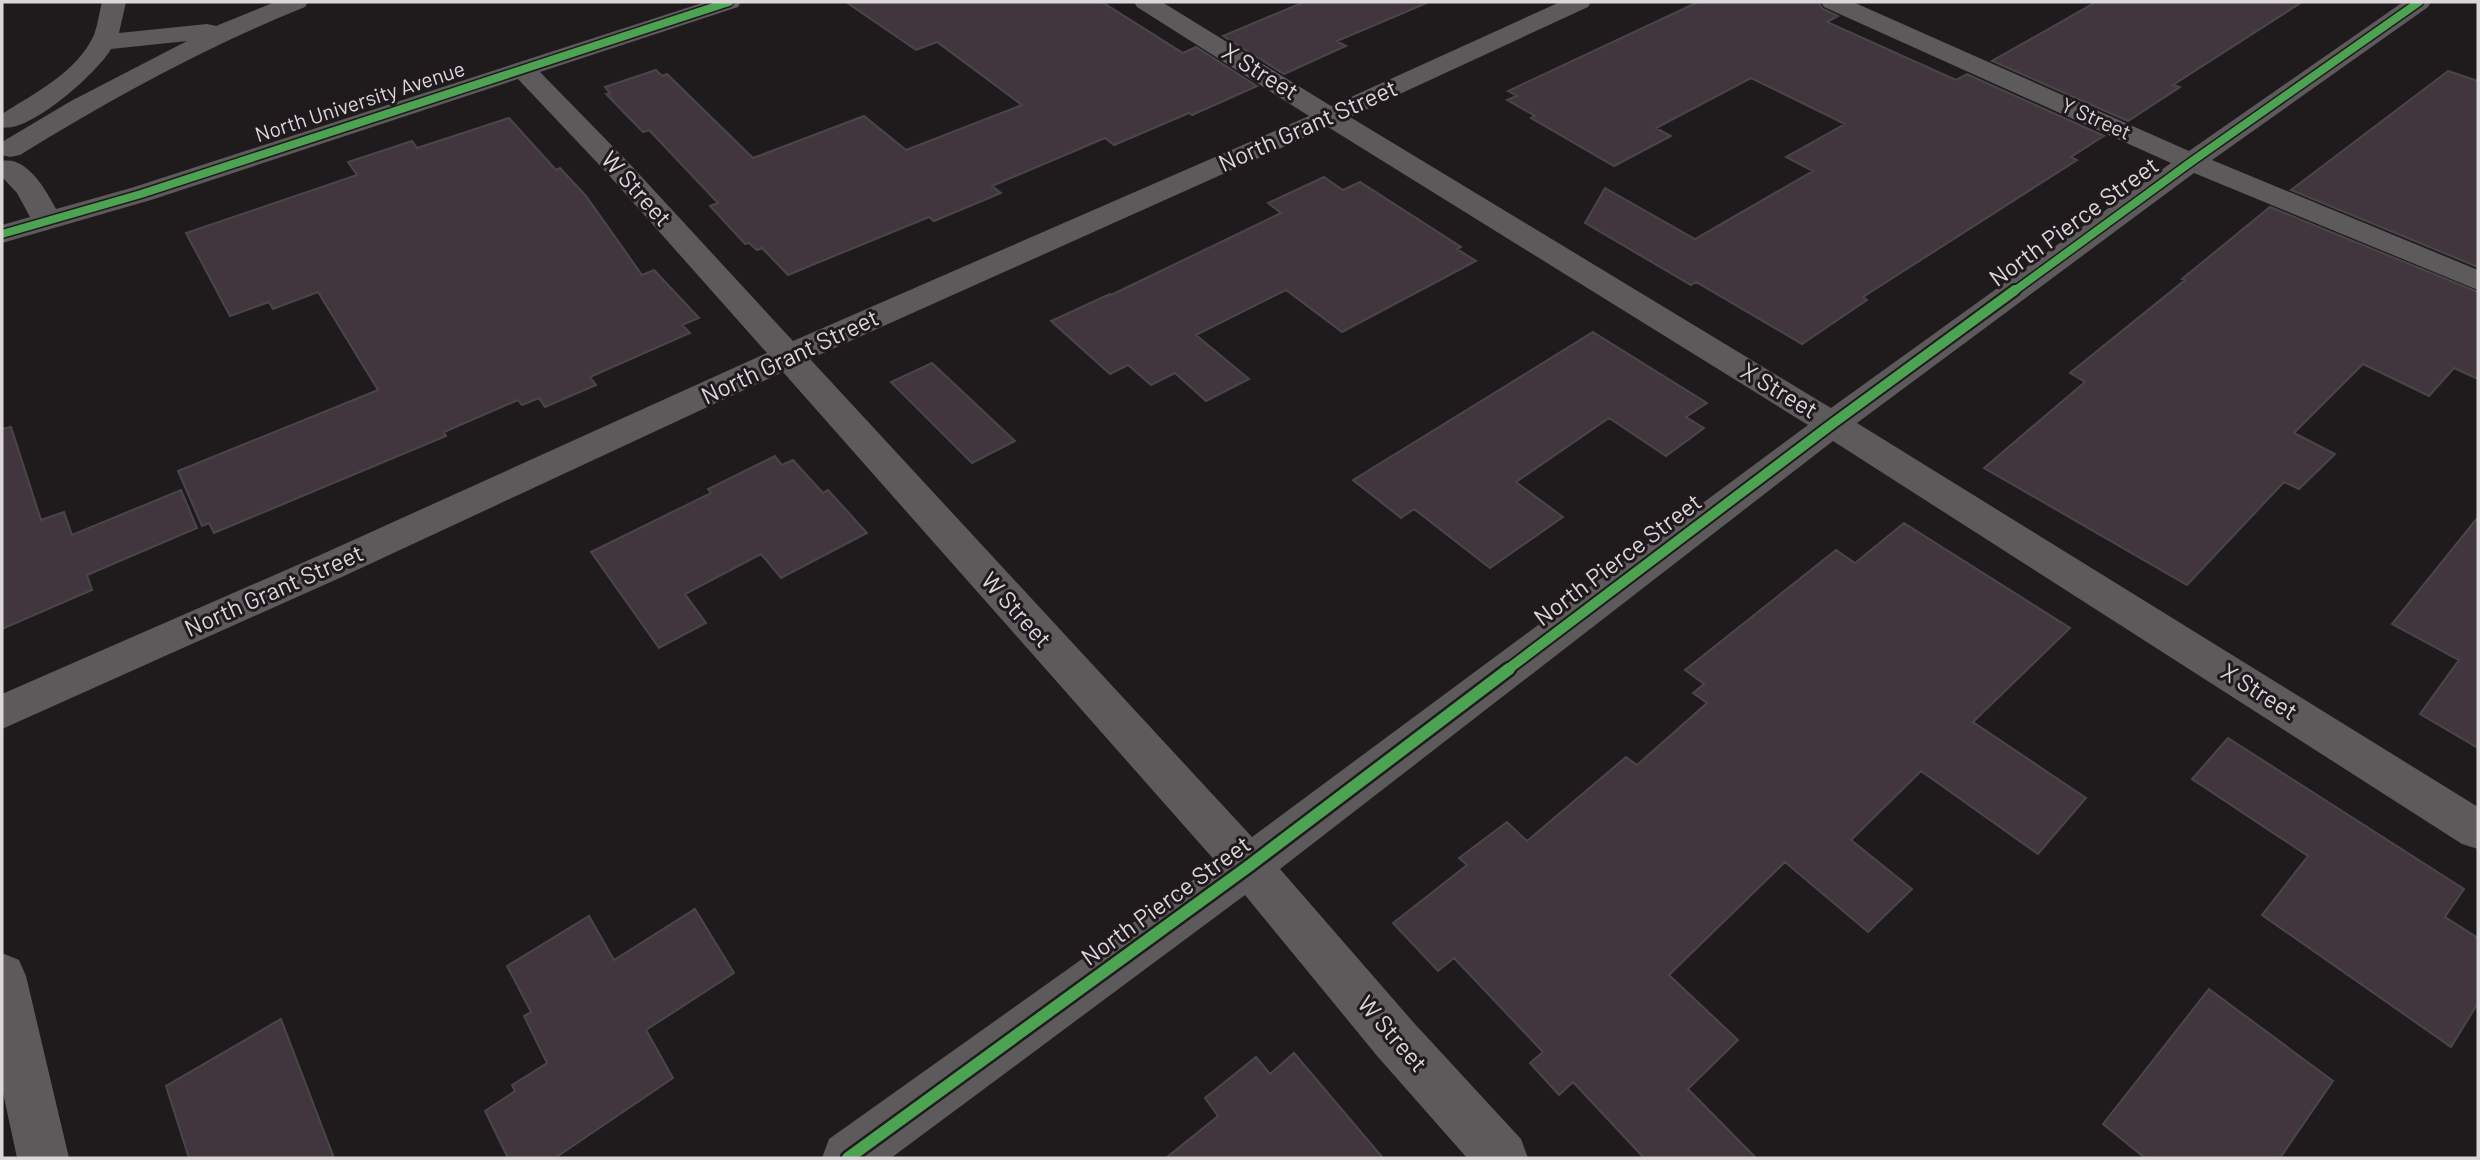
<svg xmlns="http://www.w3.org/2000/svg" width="2480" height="1160" font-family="Barlow,sans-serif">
<rect width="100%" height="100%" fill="#1f1b1d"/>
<path fill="#41363d" stroke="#4a4648" stroke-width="2" d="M 846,2 L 1102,2 L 1183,53 L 1196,47 L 1257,86 L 1192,115 L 1189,113 L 1114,145 L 1105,138 L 992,186 L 1001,193 L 934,221 L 929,217 L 788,275 L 762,248 L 757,250 L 749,243 L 745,244 L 710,206 L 718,203 L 649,130 L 643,132 L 606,94 L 610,93 L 605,87 L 656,70 L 662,76 L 667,74 L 753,158 L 864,116 L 906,150 L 1022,105 L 937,42 L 916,50 Z
M 1304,2 L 1429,2 L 1337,41 L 1346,46 L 1284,74 L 1223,36 Z
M 1698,2 L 1818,2 L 1823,9 L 1838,16 L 1827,22 L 1956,80 L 1967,74 L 2104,136 L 2071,157 L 2077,160 L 1863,297 L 1867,300 L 1802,344 L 1696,282 L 1691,285 L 1585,223 L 1605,188 L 1695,239 L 1813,171 L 1786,157 L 1845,124 L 1751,78 L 1656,128 L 1671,136 L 1614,166 L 1531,118 L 1535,116 L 1507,100 L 1517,96 L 1508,91 Z
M 2096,2 L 2302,2 L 2173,85 L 2180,87 L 2128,121 L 1992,61 Z
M 2448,71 L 2478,81 L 2478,267 L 2291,190 Z
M 509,118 L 556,170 L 560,168 L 586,196 L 642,275 L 654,270 L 699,318 L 682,325 L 690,333 L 590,377 L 596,385 L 545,407 L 539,398 L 522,405 L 518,400 L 444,432 L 446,436 L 214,533 L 209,523 L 202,526 L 178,471 L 378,390 L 318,292 L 273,309 L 269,302 L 230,316 L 186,233 L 357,175 L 348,162 L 412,141 L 417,148 Z
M 1324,177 L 1343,190 L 1360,182 L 1461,247 L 1457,249 L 1476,261 L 1342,332 L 1286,290 L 1196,335 L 1249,379 L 1206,401 L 1175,373 L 1151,385 L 1128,365 L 1110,374 L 1051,321 L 1110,294 L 1111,295 L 1281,213 L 1268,203 Z
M 2270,207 L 2478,292 L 2478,379 L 2454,368 L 2429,396 L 2363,364 L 2294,433 L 2335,454 L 2299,489 L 2284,482 L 2187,585 L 1984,468 L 2085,382 L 2070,373 L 2185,280 L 2182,279 Z
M 1593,332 L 1707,403 L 1686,417 L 1704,428 L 1666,456 L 1609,418 L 1516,482 L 1563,517 L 1490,568 L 1414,509 L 1401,518 L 1353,480 Z
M 932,363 L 1015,441 L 972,463 L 891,382 Z
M 11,427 L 41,520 L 64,512 L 72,535 L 181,490 L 197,528 L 87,575 L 92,590 L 2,629 L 2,429 Z
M 775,456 L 782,465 L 793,460 L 823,493 L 828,490 L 867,533 L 781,578 L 761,554 L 685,594 L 706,623 L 659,648 L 591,552 L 711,493 L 708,489 Z
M 2478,517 L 2478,748 L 2420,714 L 2459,660 L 2392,624 Z
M 1904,523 L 2070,628 L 1973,722 L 2086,798 L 2038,854 L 1921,771 L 1851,840 L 1912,889 L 1868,932 L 1785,862 L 1669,975 L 1738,1040 L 1688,1089 L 1756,1158 L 1644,1158 L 1573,1082 L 1559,1095 L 1530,1063 L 1543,1052 L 1454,958 L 1438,971 L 1393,923 L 1467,865 L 1459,858 L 1507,822 L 1527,841 L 1626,757 L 1637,765 L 1707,703 L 1693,693 L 1704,684 L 1685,670 L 1836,550 L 1855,563 Z
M 2228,738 L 2464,889 L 2445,917 L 2478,938 L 2478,1003 L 2451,1047 L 2262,915 L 2308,856 L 2192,779 Z
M 695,909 L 734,973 L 646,1030 L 673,1078 L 555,1158 L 508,1158 L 485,1111 L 515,1091 L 512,1085 L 547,1063 L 524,1016 L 531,1012 L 507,966 L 589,916 L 614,960 Z
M 2209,989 L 2333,1081 L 2280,1158 L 2145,1158 L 2103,1124 Z
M 281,1019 L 334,1158 L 189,1158 L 166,1086 Z
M 1294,1053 L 1383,1158 L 1166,1158 L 1218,1116 L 1205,1098 L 1256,1057 L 1270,1074 Z"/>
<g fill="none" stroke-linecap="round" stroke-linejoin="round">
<path fill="#5d5a5c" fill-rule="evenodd" d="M 102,2 L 126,2 L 119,33 L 207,24 L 216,26 L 275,2 L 308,2 L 305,7 C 205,47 111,99 20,155 L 10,157 L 2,155 L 2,142 L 71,101 L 187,41 L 111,49 C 98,72 29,134 2,127 L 2,114 C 35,93 77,72 94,35 C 98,24 99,13 102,2 Z
M 705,2 L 741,2 L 738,7 L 540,72 L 627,161 L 793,341 L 1309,116 L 1137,7 L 1134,2 L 1162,2 L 1331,106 L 1560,2 L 1591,2 L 1588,7 L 1350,117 L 1831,408 L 2171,163 L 1824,7 L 1821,2 L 1853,2 L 2189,151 L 2403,2 L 2431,2 L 2428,7 L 2212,160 L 2478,270 L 2478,290 L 2194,173 L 1857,423 L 2478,807 L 2478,849 L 2462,844 L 1833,441 L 1280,869 L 1414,1023 L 1521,1139 L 1528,1158 L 1467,1158 L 1378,1057 L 1245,895 L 891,1158 L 822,1158 L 829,1139 L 1217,863 L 783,372 L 344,576 L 2,729 L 2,694 L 318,556 L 767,353 L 607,173 L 518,79 L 151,200 L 2,243 L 2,225 L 30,217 L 17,193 L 2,177 L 2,161 C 27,156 46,190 56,209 L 131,188 ZM 1328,127 L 1808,425 L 1252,837 L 810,359 Z
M 2,953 L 19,960 L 26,976 L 69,1158 L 17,1158 L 2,1088 Z"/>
<defs>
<path id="cycleway-far2" d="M 2,234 L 141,194 L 729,2
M 2013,292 L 2191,162 L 2419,2"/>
<path id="cycleway-far1" d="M 1507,670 L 1832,424 L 2015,290"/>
<path id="cycleway" d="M 848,1158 L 1249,866 L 1509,669"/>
</defs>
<use href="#cycleway-far2" stroke="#201a1e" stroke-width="11"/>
<use href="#cycleway-far1" stroke="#201a1e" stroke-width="14"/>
<use href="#cycleway" stroke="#201a1e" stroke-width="17"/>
<use href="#cycleway-far2" stroke="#4ca352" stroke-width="8"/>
<use href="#cycleway-far1" stroke="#4ca352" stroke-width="10"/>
<use href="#cycleway" stroke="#4ca352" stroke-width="12"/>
</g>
<g text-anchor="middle" stroke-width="6" stroke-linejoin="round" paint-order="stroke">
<g font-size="21" fill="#dcd8da" stroke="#201a1e">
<text transform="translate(360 102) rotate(-18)" y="7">North University Avenue</text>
<text transform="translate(2096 119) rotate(24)" y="7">Y Street</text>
</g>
<g font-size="24" fill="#dcd8da" stroke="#201a1e">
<text transform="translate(1260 72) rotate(32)" y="8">X Street</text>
<text transform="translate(1308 126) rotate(-24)" y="8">North Grant Street</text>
<text transform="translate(636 189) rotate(48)" y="8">W Street</text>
<text transform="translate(2074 222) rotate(-36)" y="8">North Pierce Street</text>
<text transform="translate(790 357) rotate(-25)" y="8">North Grant Street</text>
<text transform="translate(1779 391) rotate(31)" y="8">X Street</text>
<text transform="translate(1618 560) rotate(-37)" y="8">North Pierce Street</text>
<text transform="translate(274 591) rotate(-24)" y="8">North Grant Street</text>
<text transform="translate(1016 610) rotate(48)" y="8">W Street</text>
<text transform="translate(2259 692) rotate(32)" y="8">X Street</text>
<text transform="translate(1166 901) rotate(-36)" y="8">North Pierce Street</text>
<text transform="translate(1392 1034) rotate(49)" y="8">W Street</text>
</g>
</g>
<rect width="2480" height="1160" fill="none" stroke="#dcd8da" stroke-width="7"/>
</svg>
